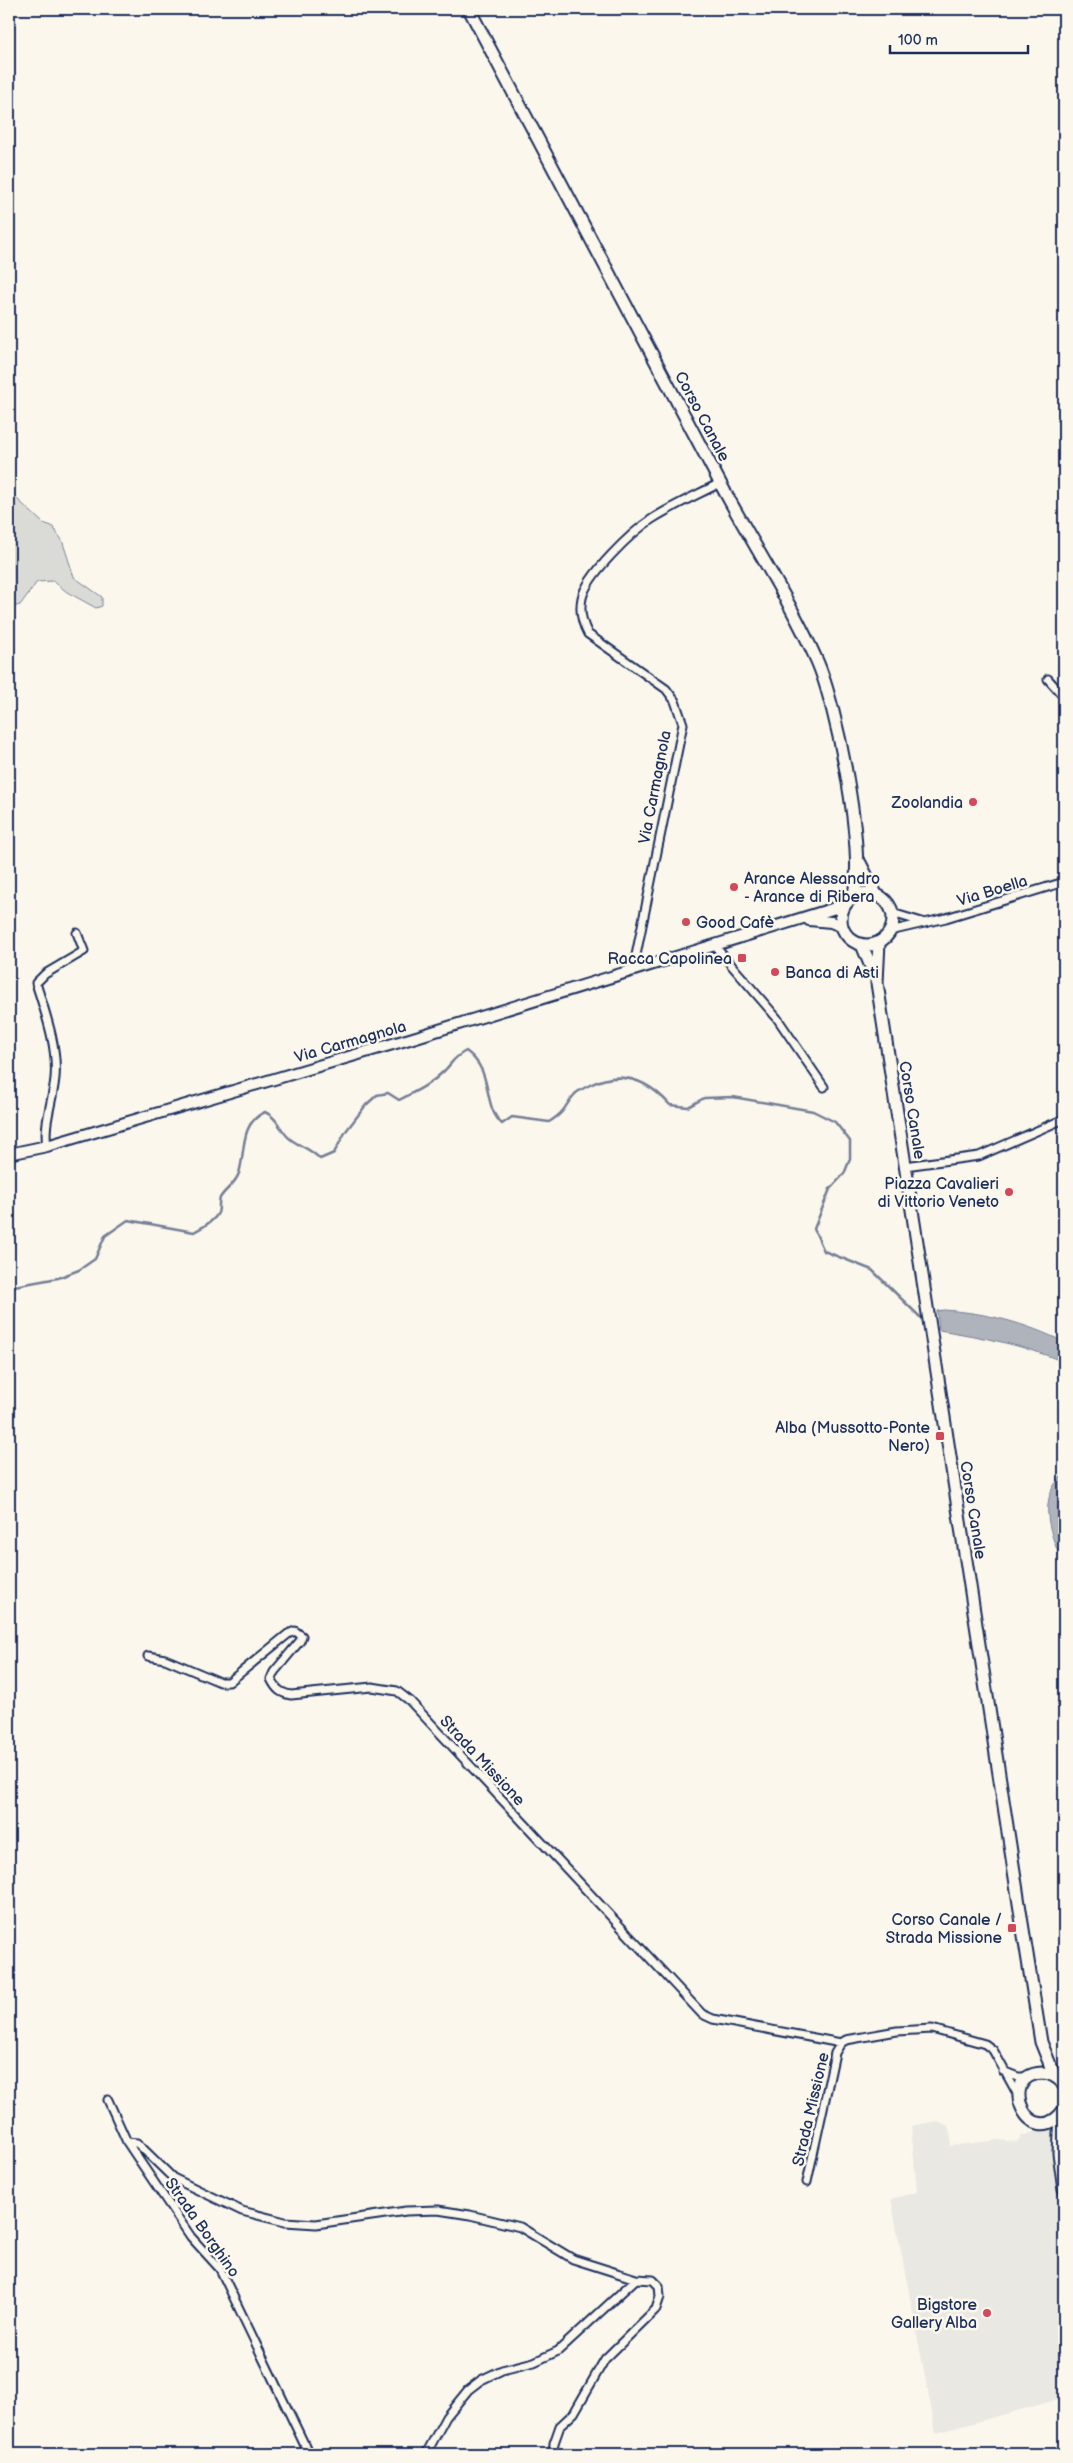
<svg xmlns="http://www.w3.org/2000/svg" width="1073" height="2463" font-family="'Balsamiq Sans',sans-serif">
<rect width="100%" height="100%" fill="#fbf7ec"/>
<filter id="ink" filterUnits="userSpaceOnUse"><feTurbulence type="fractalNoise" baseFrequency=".02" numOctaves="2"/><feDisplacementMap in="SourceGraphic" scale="10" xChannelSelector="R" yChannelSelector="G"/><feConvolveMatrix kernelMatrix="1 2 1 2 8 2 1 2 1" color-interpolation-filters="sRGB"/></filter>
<g filter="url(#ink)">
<path fill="#eae8e2" d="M 938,2121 L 948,2126 L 951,2138 L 951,2146 L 998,2140 L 1016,2142 L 1022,2136 L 1040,2130 L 1064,2128 L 1064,2398 L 936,2433 L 891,2199 L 917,2192 L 911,2126 Z"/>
<path fill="#dadad7" stroke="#7a849a" d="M 9,485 L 15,497 L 43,523 L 52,526 L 62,540 L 74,577 L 102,597 L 102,606 L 96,608 L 67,592 L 53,581 L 37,582 L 20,605 L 9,608 Z"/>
<path fill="#afb3bb" stroke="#747e96" d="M 944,1310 C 988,1313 1025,1323 1064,1342 L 1064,1362 C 1023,1345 983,1337 939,1330 L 937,1311 Z
M 1064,1474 L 1064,1498 L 1061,1508 L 1064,1532 L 1064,1566 C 1051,1537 1035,1498 1064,1474 Z"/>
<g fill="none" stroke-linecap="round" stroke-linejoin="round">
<path stroke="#747e96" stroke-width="2.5" d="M 9,1287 L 58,1278 L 79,1270 L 95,1259 L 105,1236 L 128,1220 L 194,1232 C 201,1228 214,1222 218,1213 C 220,1208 218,1202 220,1198 C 226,1188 235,1185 239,1173 C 246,1151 239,1124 265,1112 C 276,1117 279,1127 287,1136 C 296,1146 308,1146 320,1159 L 334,1153 L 346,1131 L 366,1105 L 377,1095 L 388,1093 L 399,1100 C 414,1092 430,1085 443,1072 C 453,1063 452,1058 466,1051 C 495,1072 481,1104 502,1124 L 512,1117 L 549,1122 C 567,1111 563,1107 575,1094 C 578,1091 584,1088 588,1086 C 620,1069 647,1079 670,1105 L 688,1107 L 704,1098 L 733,1097 L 813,1111 L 835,1122 L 850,1141 L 850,1159 L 844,1174 L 830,1189 L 814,1229 L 824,1251 L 872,1270 L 920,1317 L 925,1318"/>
<defs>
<path id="street" d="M 1048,679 L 1064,697
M 892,913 L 922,922
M 890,931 L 946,918 L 1064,882
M 714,945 L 777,1018 L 824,1087
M 633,970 L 683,724 L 675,701 L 666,689 L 588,634 C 582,623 579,612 582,598 C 587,575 632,532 652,519 C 674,505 697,495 720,483
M 47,1146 C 43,1124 53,1101 55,1078 C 58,1047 45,1012 36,983 L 45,974 L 84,951 L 77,933
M 905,1166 L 979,1156 L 1064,1119
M 148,1656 L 165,1659 L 220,1682 L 229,1682 L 288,1634 L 295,1631 L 302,1636 L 300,1641 L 274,1672 L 271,1679 C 276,1689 280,1693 291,1695 L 372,1687 L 397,1691 L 410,1701 L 702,2014 L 713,2019 L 841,2043
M 1003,2071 L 1018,2077 L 1029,2077
M 108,2100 L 127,2142 L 139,2160 L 191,2237 L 220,2269 L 309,2454
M 127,2142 L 137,2143 L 173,2178 L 242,2211 L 285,2222 L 316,2224 L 406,2211 L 438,2210 L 470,2215 L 520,2227 L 573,2259 L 636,2279
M 807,2182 L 835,2053 L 841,2043 L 846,2040 L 897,2031 L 932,2029 L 985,2044 L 993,2050 L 1018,2095
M 426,2454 L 446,2417 L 468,2390 L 481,2380 L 502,2370 L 534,2362 L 558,2351 L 636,2279 L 653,2280 L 659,2286 L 660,2297 L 656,2309 L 605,2359 L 574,2413 L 560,2426 L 554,2443 L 553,2454"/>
<path id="secondary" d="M 809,920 L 831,922 L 841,926
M 9,1154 L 47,1146 L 413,1038 L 845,905"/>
<path id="primary" d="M 469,9 C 552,166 635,322 718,479 C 750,540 789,598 817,661 C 836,704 867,854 853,897
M 860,863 L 876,894
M841 919a26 26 0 1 1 52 0a26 26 0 1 1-52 0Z
M 879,942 L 877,983 L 1022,1923 L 1041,2042 L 1055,2077
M 862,945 L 874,974
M 1064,2086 C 1060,2078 1051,2073 1042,2073 C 994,2075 1031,2155 1064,2110
M 1061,2115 L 1059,2153 L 1064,2189"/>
</defs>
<use href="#street" stroke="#1b2f5e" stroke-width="11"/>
<use href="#secondary" stroke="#1b2f5e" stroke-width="14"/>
<use href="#primary" stroke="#1b2f5e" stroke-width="15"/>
<use href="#street" stroke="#fbf7ec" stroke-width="7"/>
<use href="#secondary" stroke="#fbf7ec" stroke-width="10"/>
<use href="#primary" stroke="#fbf7ec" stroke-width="11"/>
</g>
</g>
<g fill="#d1495b" stroke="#fbf7ec" stroke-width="2">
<circle cx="973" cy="802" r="5"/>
<circle cx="734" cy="887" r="5"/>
<circle cx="686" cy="922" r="5"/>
<rect x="737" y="953" width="10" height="10" rx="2.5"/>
<circle cx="775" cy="972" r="5"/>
<circle cx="1009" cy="1192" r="5"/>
<rect x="935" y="1431" width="10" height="10" rx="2.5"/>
<rect x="1007" y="1923" width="10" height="10" rx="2.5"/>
<circle cx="987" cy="2313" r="5"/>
</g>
<g text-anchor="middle" stroke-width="5" stroke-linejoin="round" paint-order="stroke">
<g font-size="16" fill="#1b2f5e" stroke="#fbf7ec">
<text transform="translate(703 416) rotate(62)" y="6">Corso Canale</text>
<text transform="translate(654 787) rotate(-79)" y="6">Via Carmagnola</text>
<text transform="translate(992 890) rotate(-17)" y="6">Via Boella</text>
<text transform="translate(350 1041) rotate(-16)" y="6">Via Carmagnola</text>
<text transform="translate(913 1110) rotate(81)" y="6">Corso Canale</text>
<text transform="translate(974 1510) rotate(81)" y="6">Corso Canale</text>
<text transform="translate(483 1760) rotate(47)" y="6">Strada Missione</text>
<text transform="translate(810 2109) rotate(-77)" y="6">Strada Missione</text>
<text transform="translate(203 2227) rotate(55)" y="6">Strada Borghino</text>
</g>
<g font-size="16" fill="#1b2f5e" stroke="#fbf7ec" text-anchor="end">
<text x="963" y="808">Zoolandia</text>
<text x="744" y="884" text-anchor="start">Arance Alessandro<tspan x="744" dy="18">- Arance di Ribera</tspan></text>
<text x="696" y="928" text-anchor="start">Good Cafè</text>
<text x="732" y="964">Racca Capolinea</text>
<text x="785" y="978" text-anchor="start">Banca di Asti</text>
<text x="999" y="1189">Piazza Cavalieri<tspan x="999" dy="18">di Vittorio Veneto</tspan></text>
<text x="930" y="1433">Alba (Mussotto-Ponte<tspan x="930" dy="18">Nero)</tspan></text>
<text x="1002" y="1925">Corso Canale /<tspan x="1002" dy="18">Strada Missione</tspan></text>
<text x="977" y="2310">Bigstore<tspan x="977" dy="18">Gallery Alba</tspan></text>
</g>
</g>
<rect width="1073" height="2463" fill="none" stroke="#fbf7ec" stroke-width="30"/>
<rect x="15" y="15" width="1043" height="2433" fill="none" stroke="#1b2f5e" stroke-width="2" filter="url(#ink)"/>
<path d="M890 45v8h138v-8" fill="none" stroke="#1b2f5e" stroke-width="2.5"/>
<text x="898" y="45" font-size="15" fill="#1b2f5e" stroke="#fbf7ec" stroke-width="4" paint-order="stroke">100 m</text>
</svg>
